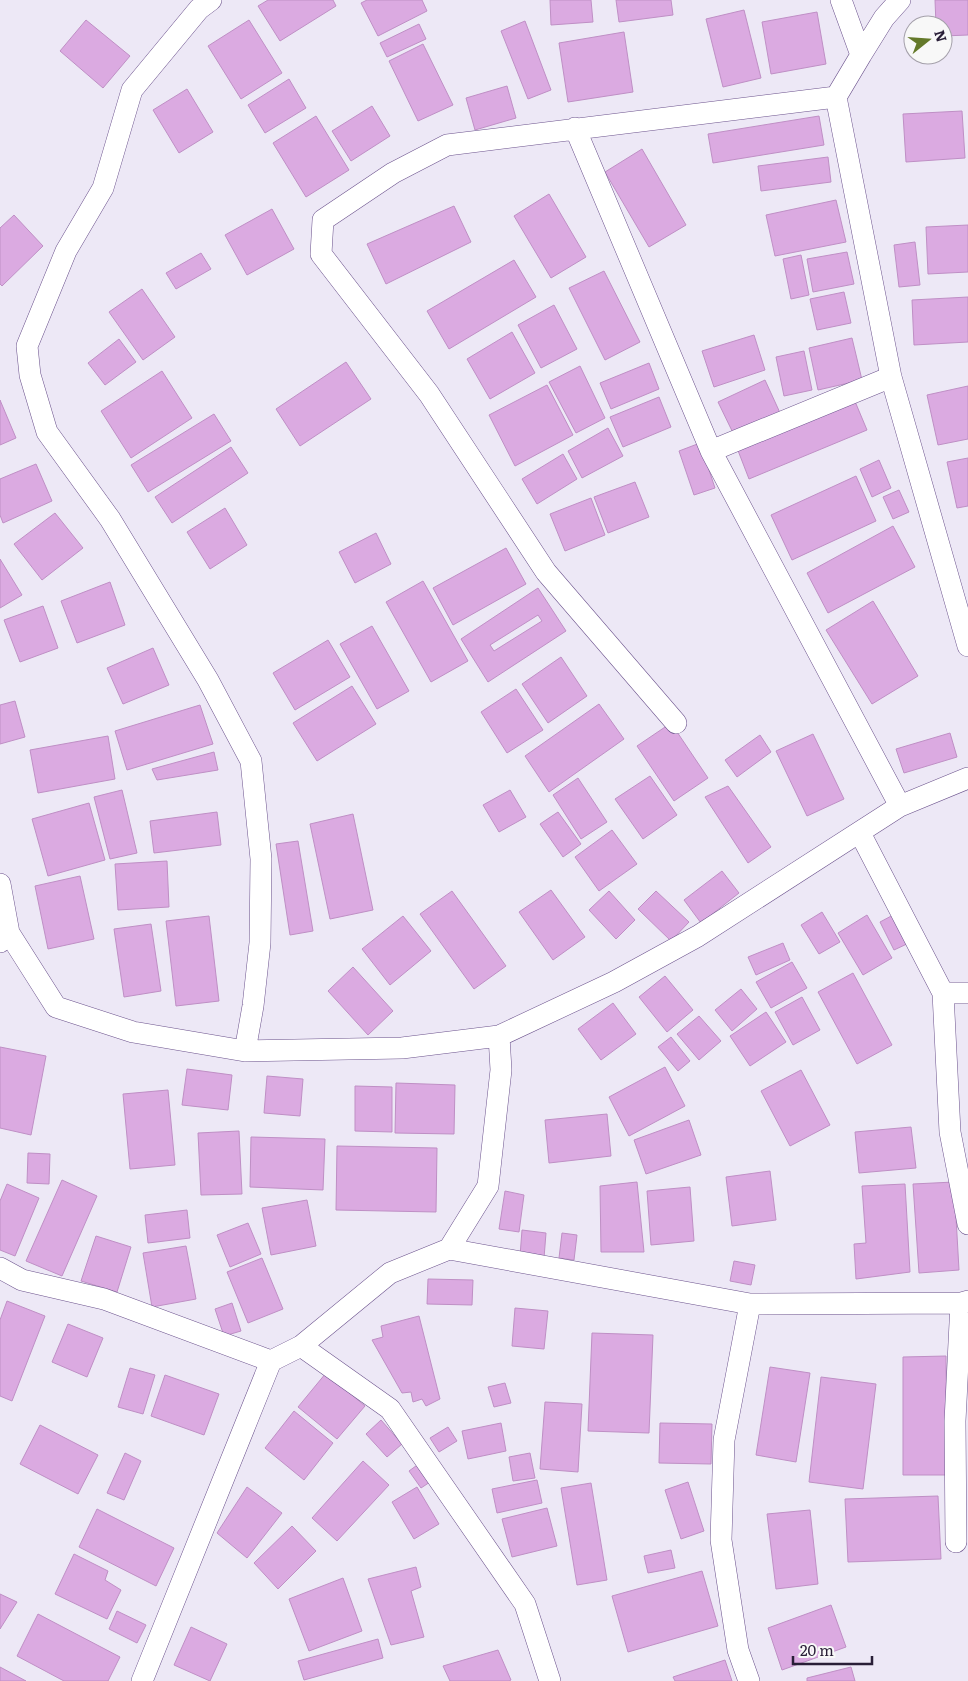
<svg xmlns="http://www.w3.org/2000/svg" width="968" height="1681" font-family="Literata,serif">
<rect width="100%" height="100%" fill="#ede8f6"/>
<path fill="#dbaae1" stroke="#bf8fc5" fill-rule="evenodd" d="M 268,0 L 333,0 L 336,6 L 280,41 L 258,6 Z
M 367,0 L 422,0 L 427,11 L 378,36 L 361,3 Z
M 550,0 L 591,0 L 593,22 L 551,25 Z
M 616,0 L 671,0 L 673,15 L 619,22 Z
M 935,0 L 968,0 L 968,35 L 943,36 L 943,25 L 936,25 Z
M 744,10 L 761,78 L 723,87 L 706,19 Z
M 817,12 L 826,64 L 771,74 L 762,22 Z
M 86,20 L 130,56 L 103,88 L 60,51 Z
M 249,20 L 282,73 L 241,99 L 208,46 Z
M 525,21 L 551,90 L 528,99 L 501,31 Z
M 419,24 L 426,39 L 387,57 L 380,43 Z
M 624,32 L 633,92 L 568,102 L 559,43 Z
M 423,44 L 453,105 L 418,121 L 389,61 Z
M 289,79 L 306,108 L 265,133 L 248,105 Z
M 507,86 L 516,118 L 475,130 L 466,98 Z
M 187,89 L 213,132 L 179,153 L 153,110 Z
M 372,106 L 390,136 L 351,161 L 332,131 Z
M 962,111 L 965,158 L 906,162 L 903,114 Z
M 316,116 L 349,170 L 306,197 L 273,143 Z
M 819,116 L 824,145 L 713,163 L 708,134 Z
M 642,149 L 686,225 L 649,247 L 605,172 Z
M 828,157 L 831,182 L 761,191 L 758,166 Z
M 549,194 L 586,257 L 551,278 L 514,216 Z
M 836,200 L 846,242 L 775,256 L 766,215 Z
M 454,206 L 471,242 L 386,284 L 367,244 Z
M 272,209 L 294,249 L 247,275 L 225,235 Z
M 14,215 L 43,246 L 2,286 L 0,284 L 0,228 Z
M 968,225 L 968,272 L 928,274 L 926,227 Z
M 915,242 L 920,285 L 899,287 L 894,245 Z
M 847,252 L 854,284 L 813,292 L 807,259 Z
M 201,253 L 211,269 L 176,289 L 166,273 Z
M 801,255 L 809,295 L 791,299 L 783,259 Z
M 514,260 L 536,297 L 449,349 L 427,311 Z
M 604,271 L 640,342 L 605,360 L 569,288 Z
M 142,289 L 175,337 L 143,360 L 109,312 Z
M 844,292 L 851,323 L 817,330 L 810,299 Z
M 968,297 L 968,342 L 914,345 L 912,300 Z
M 554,305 L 577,349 L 541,368 L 518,325 Z
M 512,332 L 535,373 L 490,399 L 467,359 Z
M 754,335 L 765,370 L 714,387 L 702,351 Z
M 852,338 L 862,380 L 818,390 L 809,348 Z
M 119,339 L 136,362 L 105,385 L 88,363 Z
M 804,351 L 812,390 L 784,396 L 776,357 Z
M 346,362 L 371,399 L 300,446 L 276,409 Z
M 649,363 L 659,389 L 611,409 L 600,383 Z
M 580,366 L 605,418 L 576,433 L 549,382 Z
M 162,371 L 192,418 L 131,458 L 101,411 Z
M 765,380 L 781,415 L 735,437 L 718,402 Z
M 547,385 L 573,435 L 515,466 L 489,415 Z
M 968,386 L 968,439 L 938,445 L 927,395 Z
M 659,397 L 671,427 L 623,447 L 610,417 Z
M 854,399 L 867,430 L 749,479 L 737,448 Z
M 0,400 L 16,438 L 0,445 Z
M 214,414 L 231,441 L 148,492 L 131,465 Z
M 608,428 L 623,456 L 582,478 L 568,451 Z
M 700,443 L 715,488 L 694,495 L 679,451 Z
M 231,447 L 248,473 L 172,523 L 155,497 Z
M 563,454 L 577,479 L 537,504 L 522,479 Z
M 968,458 L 968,506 L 957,508 L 947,462 Z
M 879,460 L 891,488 L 872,497 L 860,469 Z
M 36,464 L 52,501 L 3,523 L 0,515 L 0,479 Z
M 856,476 L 876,521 L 792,560 L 771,515 Z
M 635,482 L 649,517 L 608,533 L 594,497 Z
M 899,490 L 909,512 L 893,519 L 883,497 Z
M 591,498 L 605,535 L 565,551 L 550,514 Z
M 225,508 L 247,545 L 210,569 L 187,532 Z
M 55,513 L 83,548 L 42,580 L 14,544 Z
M 893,526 L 915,567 L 828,613 L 807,573 Z
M 376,533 L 391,564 L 355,583 L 339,552 Z
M 506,548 L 526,584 L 453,625 L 433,588 Z
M 0,559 L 22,595 L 0,608 Z
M 423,581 L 468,661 L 431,682 L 386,602 Z
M 110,582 L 125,625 L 77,643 L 61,601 Z
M 538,588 L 566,631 L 488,682 L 461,639 ZM 538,615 L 542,621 L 494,651 L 490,645 Z
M 873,601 L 918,676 L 872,704 L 826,630 Z
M 43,606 L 58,648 L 20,662 L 4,620 Z
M 372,626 L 409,691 L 377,709 L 340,644 Z
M 328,640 L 350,677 L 295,710 L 273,673 Z
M 153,648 L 169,685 L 123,704 L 107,668 Z
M 561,657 L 587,696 L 548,723 L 522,684 Z
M 352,686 L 376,724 L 317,761 L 293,723 Z
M 516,689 L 543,730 L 507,753 L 481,712 Z
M 15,701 L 25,737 L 0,744 L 0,705 Z
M 599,704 L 624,739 L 549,792 L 525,756 Z
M 200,705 L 213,744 L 127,770 L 115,731 Z
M 671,723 L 708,778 L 674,801 L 637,746 Z
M 950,733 L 957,757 L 904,773 L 896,749 Z
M 813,734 L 844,799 L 807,816 L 776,751 Z
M 760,735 L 771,752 L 737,777 L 725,760 Z
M 108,736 L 115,779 L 38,793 L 30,750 Z
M 214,752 L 218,770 L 157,780 L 152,769 Z
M 650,776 L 677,815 L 643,839 L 615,799 Z
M 578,778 L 607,822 L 581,839 L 553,795 Z
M 728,786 L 771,847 L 748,863 L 705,797 Z
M 122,790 L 137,853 L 110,859 L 94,797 Z
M 510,790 L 526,817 L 499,832 L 483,805 Z
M 89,803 L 105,860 L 48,876 L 32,819 Z
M 217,812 L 221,845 L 154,853 L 150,821 Z
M 558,812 L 581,844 L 563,857 L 540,824 Z
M 353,814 L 373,910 L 330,919 L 310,824 Z
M 612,830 L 637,864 L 599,891 L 575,857 Z
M 298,841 L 313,931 L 290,935 L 276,844 Z
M 167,861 L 169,907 L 118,910 L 115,864 Z
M 722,871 L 739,893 L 701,923 L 684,900 Z
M 80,876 L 94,939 L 48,949 L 35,886 Z
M 551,890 L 585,937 L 553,960 L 519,912 Z
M 452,891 L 506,966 L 474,989 L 420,914 Z
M 609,891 L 635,920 L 616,939 L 589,910 Z
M 656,891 L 689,922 L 671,941 L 638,909 Z
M 822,912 L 840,942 L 819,954 L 801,925 Z
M 895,914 L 909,943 L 894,950 L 880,922 Z
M 867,915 L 892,958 L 863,975 L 838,933 Z
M 209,916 L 219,1001 L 176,1006 L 166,921 Z
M 403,916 L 431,951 L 390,985 L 362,949 Z
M 151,924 L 161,991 L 124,997 L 114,929 Z
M 783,943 L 790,960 L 756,975 L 748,957 Z
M 792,962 L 807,988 L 771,1008 L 756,982 Z
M 353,967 L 393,1011 L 368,1035 L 328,991 Z
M 853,973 L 892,1045 L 857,1064 L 818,992 Z
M 665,976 L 693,1010 L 667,1032 L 639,997 Z
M 741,989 L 757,1009 L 732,1031 L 715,1010 Z
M 802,997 L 820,1030 L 793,1045 L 775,1012 Z
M 613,1003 L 636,1034 L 601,1060 L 578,1029 Z
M 766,1012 L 786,1042 L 750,1066 L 730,1036 Z
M 699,1016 L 721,1041 L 699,1060 L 677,1034 Z
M 671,1037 L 690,1061 L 678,1071 L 658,1047 Z
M 0,1047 L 46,1056 L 31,1135 L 0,1128 Z
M 665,1067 L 685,1106 L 629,1136 L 609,1097 Z
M 187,1069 L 232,1075 L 228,1110 L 182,1105 Z
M 801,1070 L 830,1125 L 790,1146 L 761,1091 Z
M 267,1076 L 303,1079 L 300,1116 L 264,1113 Z
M 396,1083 L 455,1085 L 454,1134 L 395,1133 Z
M 355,1086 L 392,1087 L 392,1132 L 355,1131 Z
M 168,1090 L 175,1165 L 130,1169 L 123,1094 Z
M 607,1114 L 611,1156 L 549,1163 L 545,1120 Z
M 689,1120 L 701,1155 L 646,1174 L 634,1140 Z
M 911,1127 L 916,1168 L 859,1173 L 855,1132 Z
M 239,1131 L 242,1194 L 201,1195 L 198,1133 Z
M 251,1137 L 325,1139 L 323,1190 L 250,1187 Z
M 337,1146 L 437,1148 L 436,1212 L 336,1210 Z
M 28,1153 L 50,1154 L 49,1184 L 27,1183 Z
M 770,1171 L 776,1220 L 732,1226 L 726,1177 Z
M 62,1180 L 97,1196 L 62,1276 L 26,1261 Z
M 637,1182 L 644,1252 L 601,1252 L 600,1186 Z
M 954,1182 L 959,1270 L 919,1273 L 913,1184 Z
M 7,1184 L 39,1198 L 15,1256 L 0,1250 L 0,1201 Z
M 905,1184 L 910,1272 L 856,1279 L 854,1244 L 866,1243 L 862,1186 Z
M 690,1187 L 694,1241 L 651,1245 L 647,1191 Z
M 505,1191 L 524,1195 L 519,1232 L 499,1229 Z
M 307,1200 L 316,1246 L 271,1255 L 262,1208 Z
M 187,1210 L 190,1238 L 148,1243 L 145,1215 Z
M 248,1223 L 261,1254 L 230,1267 L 217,1235 Z
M 522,1230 L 546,1233 L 544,1258 L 520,1256 Z
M 562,1233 L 577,1235 L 574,1260 L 559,1258 Z
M 96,1236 L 131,1247 L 117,1292 L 81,1281 Z
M 186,1246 L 196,1299 L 152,1307 L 143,1253 Z
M 262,1258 L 283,1309 L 248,1323 L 227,1272 Z
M 734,1261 L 755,1265 L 751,1285 L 730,1281 Z
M 428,1279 L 473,1280 L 472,1305 L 427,1304 Z
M 7,1301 L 45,1316 L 12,1401 L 0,1396 L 0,1320 Z
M 232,1303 L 241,1331 L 224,1336 L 215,1309 Z
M 515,1308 L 548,1311 L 544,1349 L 512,1346 Z
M 419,1316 L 440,1399 L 426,1406 L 422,1399 L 413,1402 L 411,1392 L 402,1393 L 372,1340 L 383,1337 L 381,1326 Z
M 68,1324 L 103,1338 L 87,1377 L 52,1362 Z
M 592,1333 L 653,1335 L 649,1433 L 588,1431 Z
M 946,1356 L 947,1475 L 903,1475 L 903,1357 Z
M 770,1367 L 810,1373 L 796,1462 L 756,1455 Z
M 130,1368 L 155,1375 L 143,1414 L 118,1407 Z
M 326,1373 L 365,1406 L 337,1439 L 298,1407 Z
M 165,1375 L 219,1394 L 204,1435 L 151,1416 Z
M 821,1377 L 876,1384 L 863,1489 L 809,1482 Z
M 505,1383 L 511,1403 L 494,1407 L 488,1387 Z
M 545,1402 L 582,1404 L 578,1472 L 540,1469 Z
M 294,1411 L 333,1443 L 304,1480 L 265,1448 Z
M 381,1420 L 402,1444 L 387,1457 L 366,1434 Z
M 501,1423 L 506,1451 L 468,1459 L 462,1431 Z
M 660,1423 L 712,1424 L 711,1464 L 659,1463 Z
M 40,1425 L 98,1455 L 78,1494 L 20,1464 Z
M 448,1427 L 457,1441 L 439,1452 L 430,1438 Z
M 125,1453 L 141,1461 L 124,1500 L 107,1493 Z
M 530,1453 L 535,1478 L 513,1481 L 509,1457 Z
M 363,1461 L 389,1485 L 337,1541 L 312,1518 Z
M 420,1463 L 433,1480 L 421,1488 L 409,1471 Z
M 537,1480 L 542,1503 L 497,1513 L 492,1489 Z
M 688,1482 L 704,1531 L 681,1539 L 665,1490 Z
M 591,1483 L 607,1580 L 577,1585 L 561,1488 Z
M 247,1487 L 282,1513 L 247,1558 L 217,1533 Z
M 417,1487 L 439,1524 L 414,1539 L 392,1502 Z
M 938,1496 L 941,1559 L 848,1562 L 845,1499 Z
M 547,1508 L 557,1546 L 512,1557 L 502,1519 Z
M 97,1509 L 174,1548 L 156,1586 L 79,1547 Z
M 810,1510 L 818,1584 L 776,1589 L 767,1514 Z
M 292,1526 L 316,1551 L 278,1589 L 254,1563 Z
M 671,1550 L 675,1568 L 648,1573 L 644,1556 Z
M 74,1554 L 108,1571 L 105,1580 L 121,1590 L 107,1619 L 55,1594 Z
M 416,1567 L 421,1587 L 411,1591 L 424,1637 L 391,1645 L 368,1579 Z
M 702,1571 L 718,1626 L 628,1652 L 612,1596 Z
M 343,1578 L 362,1631 L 309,1651 L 289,1599 Z
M 0,1594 L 17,1602 L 0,1629 Z
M 831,1605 L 846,1647 L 782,1670 L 768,1628 Z
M 117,1611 L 146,1625 L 137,1643 L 109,1629 Z
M 38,1614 L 120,1657 L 108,1681 L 64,1681 L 17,1656 Z
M 191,1627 L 227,1644 L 210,1681 L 174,1665 Z
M 378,1639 L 383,1658 L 304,1680 L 298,1661 Z
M 498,1650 L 511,1680 L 509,1681 L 450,1681 L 443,1666 Z
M 725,1660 L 732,1681 L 675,1681 L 673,1677 Z
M 0,1667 L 26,1681 L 0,1681 Z
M 851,1667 L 855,1681 L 807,1681 L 807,1678 Z"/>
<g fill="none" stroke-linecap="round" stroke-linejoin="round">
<defs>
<path id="street" d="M 211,0 L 199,9 L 132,90 L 103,188 L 66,251 L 27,346 L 30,375 L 47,432 L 110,519 L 208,680 L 251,761 L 261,859 L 260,943 L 253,1006 L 245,1051
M 841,0 L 861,55 L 836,97 L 891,377 L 968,646
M 861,55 L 884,18 L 900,0
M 575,128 L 711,451 L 900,806
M 711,451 L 891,377
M 676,723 L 546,572 L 429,394 L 321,254 L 323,220 L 393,173 L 447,145 L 836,97
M 860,833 L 943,993 L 950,1132 L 968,1224
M 0,884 L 9,933 L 0,942
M 9,933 L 56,1007 L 133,1032 L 245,1051 L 402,1048 L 499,1036 L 614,982 L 698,936 L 900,806 L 968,778
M 943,993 L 968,993
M 449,1249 L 488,1186 L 501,1070 L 499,1036
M 0,1268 L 22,1280 L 104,1299 L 271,1361
M 301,1346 L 390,1409 L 525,1604 L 550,1681
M 956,1542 L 955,1421 L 961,1303
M 142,1681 L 271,1361 L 301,1346 L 390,1273 L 449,1249 L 750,1304 L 961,1303 L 968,1301
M 749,1681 L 738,1650 L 721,1540 L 724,1440 L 750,1304"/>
</defs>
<use href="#street" stroke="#6c538d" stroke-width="22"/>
<use href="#street" stroke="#fff" stroke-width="21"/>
</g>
<g transform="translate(928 40) rotate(73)"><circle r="24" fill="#f8f8f8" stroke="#a5a1ab"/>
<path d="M0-4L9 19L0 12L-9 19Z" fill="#64792a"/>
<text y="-8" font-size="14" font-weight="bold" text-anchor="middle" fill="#291e37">N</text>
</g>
<path d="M793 1656v8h79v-8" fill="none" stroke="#291e37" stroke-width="2.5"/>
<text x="800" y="1656" font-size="15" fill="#291e37" stroke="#f8f8f8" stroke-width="4" paint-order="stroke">20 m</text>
</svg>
